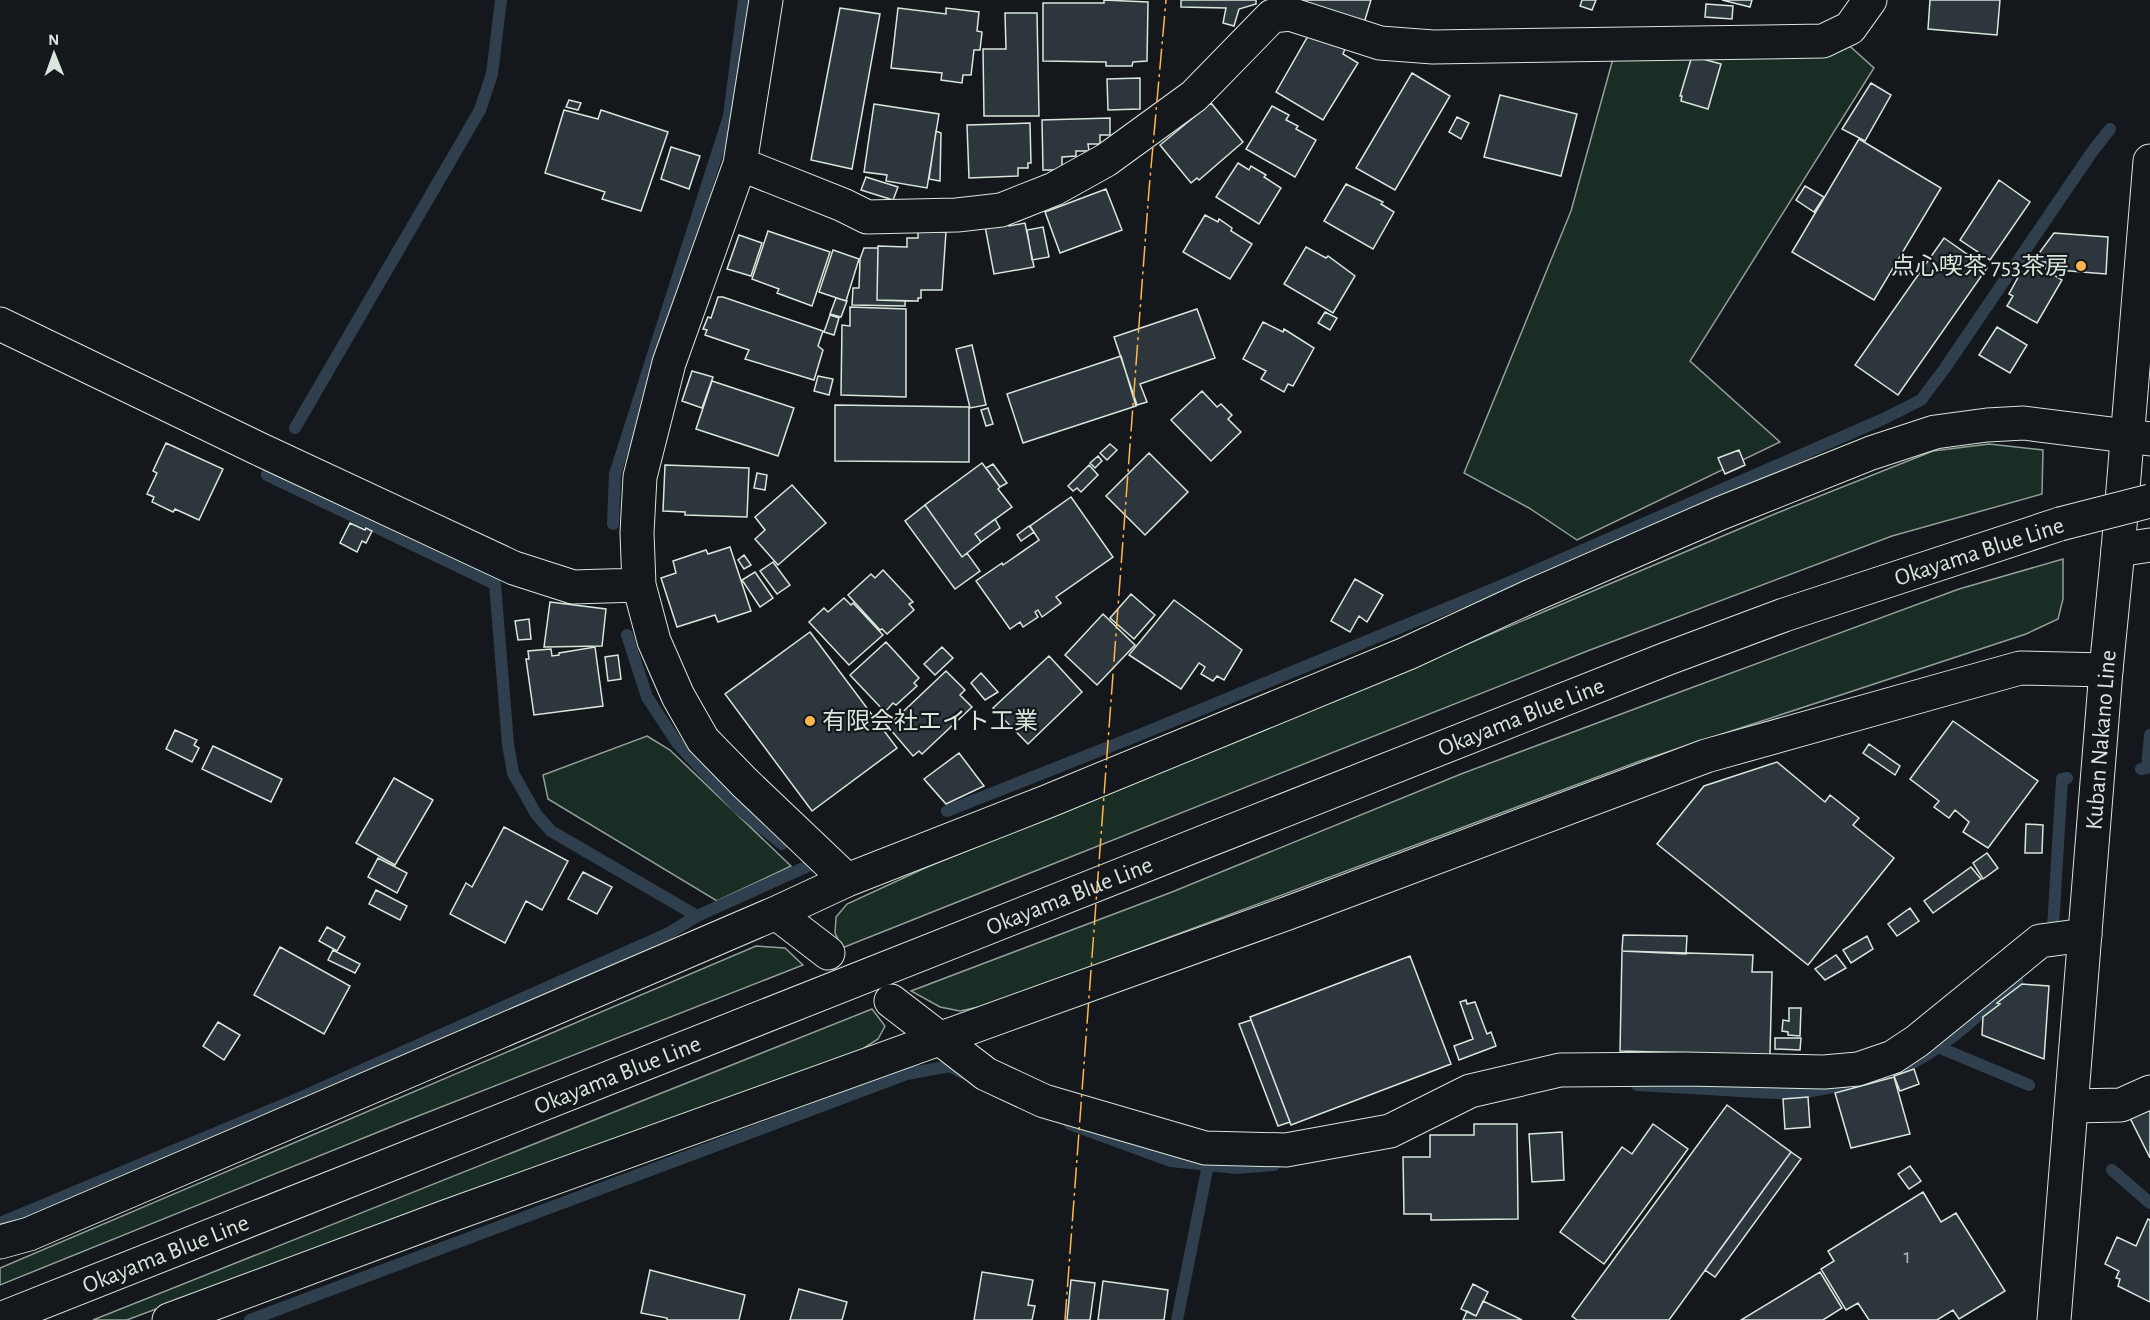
<svg xmlns="http://www.w3.org/2000/svg" width="2150" height="1320" font-family="'Alegreya Sans','Noto Sans JP',sans-serif">
<rect width="100%" height="100%" fill="#14181c"/>
<path fill="#1a2d24" stroke="#939e99" stroke-width="1.5" d="M 1843,40 L 1874,68 L 1690,361 L 1780,442 L 1577,540 L 1529,508 L 1464,473 L 1571,211 L 1614,55 Z
M 1989,444 L 2043,450 L 2042,494 L 1892,536 L 1590,650 L 842,948 L 835,933 L 836,917 L 847,904 L 925,868 L 1399,673 L 1777,513 L 1933,451 Z
M 2063,559 L 2063,599 L 2058,619 L 2026,634 L 1640,761 L 988,1005 L 960,1011 L 940,1007 L 911,991 L 1172,892 L 1461,774 L 1688,689 L 1959,589 Z
M 647,736 L 670,750 L 791,866 L 717,901 L 548,799 L 543,775 Z
M 756,946 L 785,948 L 803,965 L 408,1120 L 0,1285 L 0,1268 Z
M 872,1009 L 885,1026 L 878,1039 L 858,1052 L 392,1220 L 127,1320 L 93,1320 Z"/>
<g fill="none" stroke-linecap="round" stroke-linejoin="round">
<path stroke="#2f3f4d" stroke-width="12" d="M 295,428 L 480,110 L 492,74 L 501,0
M 269,471 L 267,475 L 495,584 L 508,744 L 513,773 L 536,814 L 551,831 L 697,916
M 613,524 L 615,474 L 729,116 L 744,0
M 627,635 L 647,697 L 677,743 L 737,807 L 782,844
M 2141,769 L 2147,768 L 2150,735
M 947,811 L 1144,733 L 1503,585 L 1881,420 L 1921,400 L 1945,368 L 2092,152 L 2110,129
M 2050,937 L 2053,927 L 2062,779 L 2067,778
M 1938,1047 L 2029,1085
M 1900,1069 C 1945,1049 1981,1013 2017,980
M 1637,1085 L 1795,1094 L 1843,1085
M 1070,1124 L 1171,1161 L 1236,1168 L 1274,1165
M 2112,1170 L 2150,1203
M 0,1223 L 295,1100 L 669,933 L 697,916 L 808,866
M 250,1320 L 907,1074 L 950,1066 L 963,1073
M 1177,1320 L 1208,1165"/>
</g>
<path fill="#2c363c" stroke="#d8e6dc" stroke-width="1.5" d="M 1104,0 L 1148,2 L 1147,61 L 1133,62 L 1132,66 L 1106,66 L 1106,62 L 1043,61 L 1043,3 L 1104,3 Z
M 1181,0 L 1256,0 L 1256,4 L 1239,9 L 1234,26 L 1223,23 L 1226,8 L 1181,7 Z
M 1294,0 L 1371,0 L 1364,23 Z
M 1582,0 L 1596,0 L 1592,10 L 1580,6 Z
M 1722,0 L 1752,0 L 1750,7 Z
M 1930,0 L 2000,0 L 1997,35 L 1928,29 Z
M 1706,4 L 1733,6 L 1732,19 L 1705,17 Z
M 840,8 L 880,14 L 852,169 L 811,160 Z
M 898,8 L 946,14 L 946,8 L 979,12 L 977,31 L 982,32 L 980,50 L 974,50 L 971,75 L 963,75 L 962,83 L 941,80 L 942,73 L 891,68 Z
M 1005,13 L 1037,13 L 1039,116 L 984,116 L 983,49 L 1006,49 Z
M 1308,36 L 1345,49 L 1343,54 L 1358,63 L 1323,120 L 1276,92 Z
M 1692,56 L 1721,64 L 1708,109 L 1681,101 L 1682,96 L 1680,96 Z
M 1412,73 L 1450,96 L 1395,190 L 1356,168 Z
M 1140,78 L 1140,109 L 1108,110 L 1107,79 Z
M 1871,83 L 1891,95 L 1865,141 L 1842,129 Z
M 1500,95 L 1577,114 L 1561,176 L 1484,157 Z
M 569,100 L 581,103 L 578,110 L 566,107 Z
M 1211,103 L 1243,142 L 1199,180 L 1197,178 L 1191,183 L 1160,145 Z
M 874,104 L 939,114 L 927,188 L 886,181 L 887,175 L 864,172 Z
M 1272,106 L 1289,115 L 1286,120 L 1298,126 L 1296,129 L 1316,140 L 1295,177 L 1246,149 Z
M 564,110 L 598,119 L 601,110 L 668,132 L 641,211 L 602,199 L 605,192 L 545,173 Z
M 1457,117 L 1469,123 L 1461,139 L 1449,132 Z
M 1110,118 L 1110,135 L 1100,135 L 1100,144 L 1088,144 L 1089,151 L 1076,151 L 1076,156 L 1062,157 L 1062,170 L 1043,170 L 1042,120 Z
M 1030,123 L 1031,163 L 1028,163 L 1028,168 L 1018,168 L 1018,176 L 969,178 L 967,125 Z
M 936,131 L 941,133 L 940,181 L 929,179 Z
M 1859,139 L 1941,188 L 1874,300 L 1792,252 Z
M 671,147 L 700,156 L 689,189 L 661,179 Z
M 1238,163 L 1249,170 L 1251,166 L 1266,175 L 1264,177 L 1281,188 L 1259,224 L 1216,197 Z
M 866,177 L 898,187 L 893,200 L 861,190 Z
M 1999,180 L 2030,202 L 1990,260 L 1960,240 Z
M 1346,184 L 1383,202 L 1381,204 L 1394,212 L 1373,249 L 1324,221 Z
M 1805,186 L 1824,197 L 1814,212 L 1796,200 Z
M 1106,189 L 1122,230 L 1060,253 L 1045,212 Z
M 1205,215 L 1218,222 L 1219,219 L 1232,228 L 1231,231 L 1252,244 L 1230,279 L 1183,252 Z
M 1008,221 L 1009,226 L 1025,223 L 1034,267 L 994,274 L 985,226 Z
M 1043,227 L 1049,257 L 1032,260 L 1027,230 Z
M 768,231 L 830,252 L 812,306 L 777,293 L 779,289 L 752,279 Z
M 918,231 L 946,232 L 942,290 L 921,290 L 921,298 L 918,298 L 918,301 L 877,300 L 878,246 L 907,247 L 907,238 L 918,238 Z
M 2054,233 L 2108,237 L 2106,274 L 2046,269 L 2046,262 L 2042,262 L 2041,268 L 2033,267 L 2034,260 Z
M 739,235 L 762,243 L 751,276 L 727,269 Z
M 1944,238 L 1987,268 L 1898,395 L 1855,365 Z
M 1306,247 L 1326,258 L 1328,256 L 1355,276 L 1333,313 L 1284,284 Z
M 864,248 L 878,248 L 877,300 L 905,301 L 905,306 L 852,305 L 853,288 L 859,288 L 860,259 Z
M 833,250 L 859,259 L 846,301 L 819,292 Z
M 2030,268 L 2038,273 L 2051,273 L 2062,280 L 2037,323 L 2007,306 L 2013,296 L 2009,294 L 2021,272 L 2026,274 Z
M 718,297 L 723,297 L 823,331 L 818,346 L 823,350 L 814,380 L 745,359 L 749,350 L 705,335 L 707,330 L 703,329 L 708,317 L 711,318 Z
M 836,298 L 847,301 L 841,317 L 830,314 Z
M 850,307 L 906,309 L 906,397 L 841,395 L 842,325 L 850,326 Z
M 1197,309 L 1215,358 L 1140,384 L 1147,402 L 1137,405 L 1114,337 Z
M 1325,312 L 1337,318 L 1330,330 L 1318,323 Z
M 830,315 L 839,318 L 834,335 L 824,332 Z
M 1263,322 L 1283,332 L 1284,329 L 1314,348 L 1293,386 L 1288,384 L 1284,392 L 1261,379 L 1266,371 L 1243,359 Z
M 1997,327 L 2027,345 L 2010,373 L 1979,355 Z
M 972,345 L 986,405 L 970,408 L 956,349 Z
M 1121,356 L 1136,406 L 1023,443 L 1007,394 Z
M 692,371 L 713,377 L 702,408 L 682,401 Z
M 818,376 L 833,379 L 829,395 L 814,391 Z
M 712,381 L 794,408 L 778,456 L 696,429 Z
M 1202,391 L 1217,407 L 1221,404 L 1232,415 L 1228,419 L 1241,432 L 1211,461 L 1171,420 Z
M 835,405 L 969,407 L 969,462 L 835,461 Z
M 988,408 L 993,424 L 986,426 L 981,410 Z
M 166,443 L 223,469 L 199,520 L 175,509 L 173,512 L 152,502 L 154,497 L 147,494 L 157,473 L 153,471 Z
M 1110,444 L 1117,450 L 1107,460 L 1100,453 Z
M 1739,450 L 1745,465 L 1725,474 L 1718,458 Z
M 1149,453 L 1188,492 L 1145,535 L 1106,496 Z
M 1098,456 L 1102,461 L 1095,468 L 1090,463 Z
M 982,463 L 1000,487 L 998,489 L 1012,507 L 975,534 L 981,542 L 962,557 L 925,505 Z
M 993,464 L 1007,483 L 1000,487 L 986,468 Z
M 665,465 L 749,468 L 747,517 L 685,515 L 685,512 L 663,511 Z
M 1089,465 L 1098,475 L 1081,492 L 1077,488 L 1073,491 L 1068,486 Z
M 757,473 L 767,475 L 765,490 L 754,488 Z
M 792,485 L 826,523 L 778,565 L 755,539 L 765,530 L 755,517 Z
M 1071,497 L 1113,557 L 1056,597 L 1061,603 L 1042,617 L 1038,610 L 1035,612 L 1038,617 L 1023,627 L 1020,622 L 1010,629 L 976,581 L 1002,563 L 1003,565 L 1039,540 L 1030,526 Z
M 925,505 L 962,557 L 967,553 L 980,571 L 955,589 L 905,521 Z
M 995,519 L 1000,528 L 981,542 L 975,534 Z
M 350,523 L 365,530 L 366,528 L 372,531 L 366,543 L 362,541 L 357,552 L 340,543 Z
M 1029,526 L 1034,532 L 1021,541 L 1017,535 Z
M 730,547 L 751,611 L 718,622 L 715,615 L 677,627 L 661,578 L 676,573 L 673,561 L 706,550 L 708,554 Z
M 744,555 L 751,565 L 744,569 L 738,560 Z
M 773,562 L 790,585 L 777,594 L 760,571 Z
M 883,570 L 913,602 L 909,604 L 914,610 L 887,634 L 882,629 L 880,630 L 848,595 L 871,574 L 875,578 Z
M 755,572 L 773,598 L 760,607 L 742,580 Z
M 1355,579 L 1383,595 L 1367,622 L 1359,616 L 1350,632 L 1331,621 Z
M 1131,594 L 1155,615 L 1134,639 L 1110,618 Z
M 844,598 L 851,605 L 853,603 L 883,635 L 849,665 L 809,622 L 824,608 L 828,612 Z
M 1174,600 L 1242,650 L 1224,680 L 1217,676 L 1213,681 L 1201,674 L 1205,667 L 1199,663 L 1181,689 L 1129,655 Z
M 550,602 L 606,609 L 602,646 L 544,647 Z
M 1103,614 L 1135,645 L 1097,685 L 1065,655 Z
M 529,619 L 531,639 L 518,640 L 515,621 Z
M 810,632 L 897,748 L 812,811 L 725,694 Z
M 886,642 L 919,678 L 914,683 L 917,686 L 896,705 L 893,703 L 885,712 L 850,675 Z
M 595,647 L 603,706 L 534,715 L 526,659 L 529,659 L 528,651 L 551,649 L 552,656 L 559,655 L 559,653 Z
M 942,647 L 953,658 L 935,675 L 924,664 Z
M 618,655 L 621,679 L 608,681 L 605,657 Z
M 1049,656 L 1082,692 L 1028,744 L 993,708 Z
M 946,671 L 965,690 L 960,695 L 972,707 L 922,754 L 919,751 L 913,756 L 890,729 L 889,725 Z
M 981,673 L 998,692 L 985,700 L 971,683 Z
M 1953,721 L 2038,781 L 1988,848 L 1963,832 L 1969,822 L 1955,810 L 1949,818 L 1934,807 L 1939,801 L 1910,779 Z
M 175,730 L 197,740 L 194,745 L 199,748 L 192,762 L 166,749 Z
M 1869,744 L 1900,766 L 1895,775 L 1863,753 Z
M 213,746 L 282,779 L 271,802 L 202,769 Z
M 959,753 L 984,786 L 946,804 L 924,779 Z
M 1777,762 L 1825,802 L 1830,795 L 1859,818 L 1853,825 L 1894,858 L 1808,965 L 1657,844 L 1704,786 Z
M 394,778 L 433,800 L 395,865 L 356,843 Z
M 2026,824 L 2043,825 L 2042,853 L 2025,853 Z
M 504,827 L 568,861 L 542,910 L 526,901 L 505,943 L 450,914 L 466,883 L 472,887 Z
M 1987,853 L 1998,868 L 1983,879 L 1973,863 Z
M 378,858 L 407,873 L 397,893 L 368,877 Z
M 1971,867 L 1981,879 L 1933,913 L 1924,901 Z
M 583,872 L 612,887 L 597,914 L 568,899 Z
M 376,890 L 407,906 L 400,920 L 369,904 Z
M 1910,908 L 1919,921 L 1897,936 L 1888,924 Z
M 327,927 L 345,937 L 337,951 L 319,941 Z
M 1623,935 L 1687,936 L 1686,954 L 1622,951 Z
M 1867,936 L 1873,949 L 1851,963 L 1843,950 Z
M 280,947 L 350,986 L 324,1034 L 254,995 Z
M 333,950 L 360,964 L 355,973 L 328,960 Z
M 1622,951 L 1753,955 L 1752,972 L 1772,972 L 1770,1055 L 1620,1051 Z
M 1836,955 L 1846,968 L 1825,980 L 1815,969 Z
M 1410,956 L 1451,1064 L 1291,1125 L 1250,1017 Z
M 2022,984 L 2049,986 L 2044,1059 L 1982,1035 L 1983,1017 L 2000,1004 L 1997,1003 Z
M 1466,1000 L 1467,1004 L 1475,1002 L 1487,1034 L 1491,1032 L 1496,1046 L 1459,1060 L 1454,1046 L 1473,1039 L 1460,1002 Z
M 1789,1008 L 1801,1008 L 1800,1036 L 1788,1035 L 1788,1032 L 1782,1031 L 1783,1020 L 1789,1021 Z
M 1251,1020 L 1290,1122 L 1278,1126 L 1239,1024 Z
M 218,1022 L 240,1035 L 224,1060 L 203,1046 Z
M 1775,1038 L 1801,1038 L 1800,1050 L 1775,1049 Z
M 1914,1069 L 1919,1084 L 1900,1091 L 1894,1076 Z
M 1894,1077 L 1910,1134 L 1851,1148 L 1835,1093 Z
M 1808,1097 L 1810,1127 L 1785,1129 L 1783,1099 Z
M 1727,1105 L 1791,1152 L 1669,1320 L 1577,1320 L 1572,1316 Z
M 2150,1106 L 2150,1158 L 2129,1116 Z
M 1474,1124 L 1517,1124 L 1518,1219 L 1431,1220 L 1431,1214 L 1404,1214 L 1403,1157 L 1430,1157 L 1430,1135 L 1474,1135 Z
M 1653,1124 L 1688,1149 L 1604,1264 L 1560,1232 L 1622,1147 L 1632,1154 Z
M 1562,1132 L 1564,1180 L 1532,1182 L 1529,1134 Z
M 1791,1152 L 1801,1159 L 1715,1277 L 1705,1270 Z
M 1910,1166 L 1921,1181 L 1909,1189 L 1898,1174 Z
M 1923,1192 L 1941,1222 L 1956,1213 L 2005,1291 L 1959,1319 L 1953,1310 L 1937,1320 L 1869,1320 L 1858,1303 L 1846,1310 L 1821,1269 L 1834,1261 L 1828,1251 Z
M 2148,1219 L 2150,1220 L 2150,1302 L 2118,1286 L 2120,1279 L 2116,1278 L 2119,1271 L 2105,1264 L 2117,1237 L 2136,1246 Z
M 650,1270 L 745,1295 L 739,1320 L 667,1320 L 667,1318 L 641,1313 Z
M 982,1272 L 1033,1280 L 1028,1305 L 1035,1306 L 1032,1320 L 974,1320 Z
M 1820,1272 L 1842,1308 L 1823,1320 L 1741,1320 Z
M 1071,1280 L 1095,1283 L 1090,1320 L 1067,1320 Z
M 1103,1281 L 1168,1290 L 1164,1320 L 1098,1320 Z
M 1473,1284 L 1488,1292 L 1476,1316 L 1461,1309 Z
M 799,1289 L 847,1302 L 842,1320 L 790,1320 Z
M 1483,1301 L 1522,1320 L 1463,1320 L 1467,1311 L 1476,1316 Z"/>
<g fill="none" stroke-linecap="round" stroke-linejoin="round">
<defs>
<path id="street" d="M 766,0 L 740,164 L 669,363 L 640,477 L 637,533 L 639,585 L 654,641 L 678,696 L 703,740 L 745,783 L 847,880
M 740,164 L 843,205 L 867,217 L 957,215 L 1001,210 L 1054,189 L 1106,160 L 1194,96 L 1272,16 L 1290,14 L 1380,43 L 1433,47 L 1823,41 L 1850,28 L 1870,0
M 0,324 L 257,448 L 514,568 L 573,587 L 639,585
M 776,913 L 828,953
M 891,1001 L 986,1074 L 1044,1101 L 1205,1148 L 1286,1150 L 1390,1131 L 1470,1091 L 1560,1070 L 1686,1069 L 1824,1072 L 1858,1069 L 1893,1057 L 1917,1041 L 2040,941 L 2085,935
M 2072,1106 L 2121,1105 L 2150,1092
M 0,1242 L 29,1234 L 776,913 L 847,880 L 1046,802 L 1408,653 L 1531,596 L 1721,513 L 1871,453 L 1935,432 L 1987,425 L 2024,423 L 2150,439
M 169,1320 L 448,1216 L 1288,913 L 1706,756 L 2020,668 L 2106,670"/>
<g id="secondary">
<path d="M 2118,550 L 2150,545"/>
<path id="s1" d="M 0,1319 L 1666,659 L 1784,615 L 2060,524"/>
<path id="s2" d="M 2054,1320 L 2106,670 L 2118,550 L 2150,161"/>
</g>
</defs>
<use href="#street" stroke="#d8e6dc" stroke-width="35"/>
<use href="#secondary" stroke="#d8e6dc" stroke-width="35"/>
<use href="#street" stroke="#14181c" stroke-width="33"/>
<use href="#secondary" stroke="#14181c" stroke-width="33"/>
<defs>
<path id="secondary-bridge" d="M 2060,524 L 2150,501"/>
</defs>
<use href="#secondary-bridge" stroke="#d8e6dc" stroke-width="35" stroke-linecap="butt"/>
<use href="#secondary-bridge" stroke="#14181c" stroke-width="33"/>
<path stroke="#ffb74d" stroke-width="1.5" stroke-dasharray="21 4.5 3 4.5" stroke-linecap="butt" d="M 1065,1320 L 1149,190 L 1166,0"/>
</g>
<g fill="#ffb74d" stroke="#14181c" stroke-width="2">
<circle cx="2081" cy="266" r="6"/>
<circle cx="810" cy="721" r="6"/>
</g>
<g text-anchor="middle" stroke-width="4.5" stroke-linejoin="round" paint-order="stroke">
<g font-size="21" fill="#adbab4">
<text x="1907" y="1263">1</text>
</g>
<g font-size="24" fill="#d8e6dc" stroke="#14181c" text-anchor="end">
<text x="2069" y="274">点心喫茶 753茶房</text>
<text x="822" y="729" text-anchor="start">有限会社エイト工業</text>
</g>
<g font-size="24" fill="#d8e6dc" stroke="#14181c">
<text transform="translate(1979 551) rotate(-18)" y="8">Okayama Blue Line</text>
<text dy="8" stroke="none"><textPath href="#s1" startOffset="1636">Okayama Blue Line</textPath></text>
<text dy="8" stroke="none"><textPath href="#s2" startOffset="582">Kuban Nakano Line</textPath></text>
<text dy="8" stroke="none"><textPath href="#s1" startOffset="1150">Okayama Blue Line</textPath></text>
<text dy="8" stroke="none"><textPath href="#s1" startOffset="664">Okayama Blue Line</textPath></text>
<text dy="8" stroke="none"><textPath href="#s1" startOffset="178">Okayama Blue Line</textPath></text>
</g>
</g>
<g transform="translate(54 54) rotate(359)" stroke="#14181c" stroke-width="4.5" paint-order="stroke">
<path d="M0-4.5L10 22L0 15L-10 22Z" fill="#d8e6dc"/>
<text y="-9" font-size="16" font-weight="bold" text-anchor="middle" fill="#d8e6dc">N</text>
</g>
</svg>
